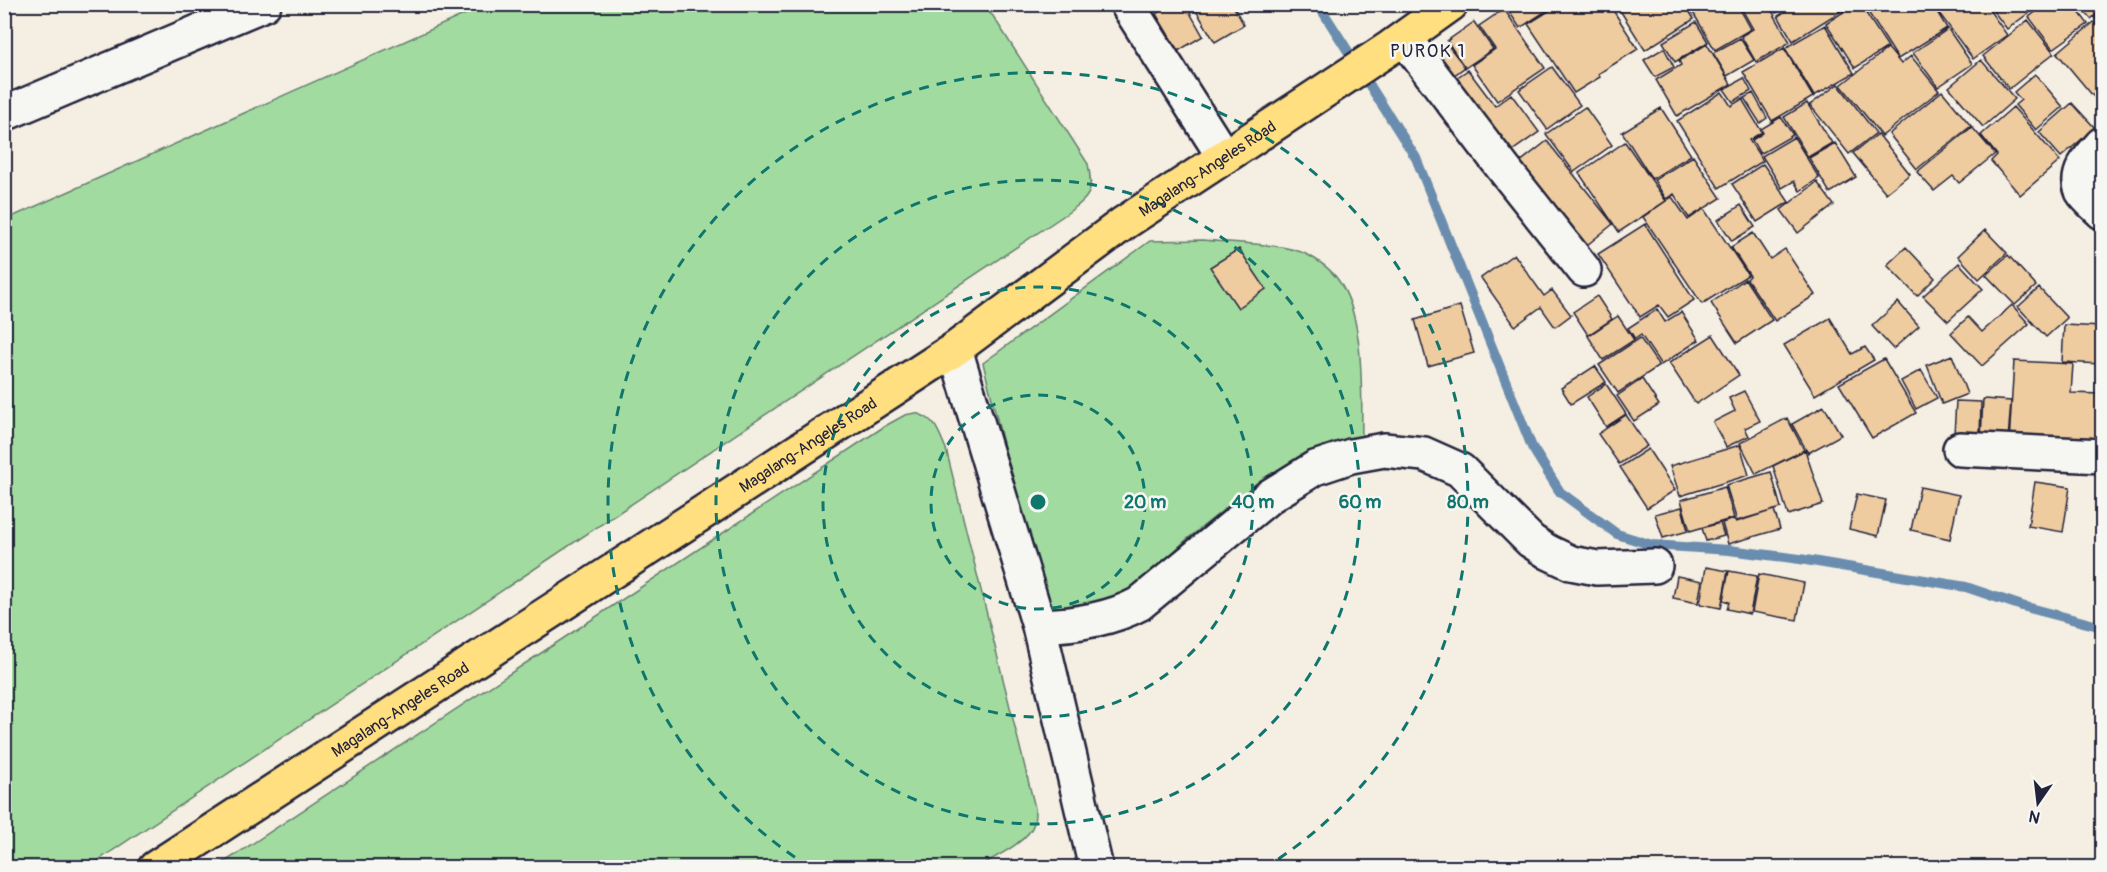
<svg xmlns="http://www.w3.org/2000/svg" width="2107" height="872" font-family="Pangolin,sans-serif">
<rect width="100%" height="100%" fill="#f5eee2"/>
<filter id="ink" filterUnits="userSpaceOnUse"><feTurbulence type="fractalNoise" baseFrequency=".0167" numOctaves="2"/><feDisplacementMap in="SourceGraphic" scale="12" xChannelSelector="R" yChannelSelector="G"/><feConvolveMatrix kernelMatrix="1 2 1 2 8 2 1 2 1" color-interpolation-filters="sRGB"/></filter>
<g filter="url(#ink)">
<path fill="#a2db9f" stroke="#627e6d" stroke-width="1.5" d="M 488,4 L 981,5 L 993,16 L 1088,164 C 1094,194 1090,197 1066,214 L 88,867 L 5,867 L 5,220 Z
M 1203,240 C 1230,243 1286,243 1308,255 C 1321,262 1335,273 1342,286 C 1366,325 1361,403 1362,450 L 1264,480 L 1232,503 L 1186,540 L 1115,607 L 1045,611 L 983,363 L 1150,241 Z
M 915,413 C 936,418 938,431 946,449 L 1035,808 C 1035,812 1035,818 1034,823 C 1029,842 993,858 976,868 L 217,867 L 885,426 L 905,415 Z"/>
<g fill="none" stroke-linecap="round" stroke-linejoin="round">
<path stroke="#6b8daf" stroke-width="10" d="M 1318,4 L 1416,158 L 1532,447 L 1560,492 L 1617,534 L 1652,545 L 1729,550 L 1800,559 L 1966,587 L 2022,606 L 2102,627"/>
</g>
<path fill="#efcca0" stroke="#22223b" stroke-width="1.5" d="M 1171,4 L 1185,4 L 1203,36 L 1178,51 L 1156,14 Z
M 1192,4 L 1232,4 L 1244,25 L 1215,42 Z
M 1516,4 L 1553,4 L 1554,6 L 1520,28 L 1508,10 Z
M 1555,4 L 1609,4 L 1638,49 L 1598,74 L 1600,77 L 1574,93 L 1528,24 L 1557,6 Z
M 1616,4 L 1685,4 L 1694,19 L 1645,50 Z
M 1688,4 L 1737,4 L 1751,29 L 1715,50 Z
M 1739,4 L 1768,4 L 1790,42 L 1756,62 L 1741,36 L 1753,29 Z
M 1771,4 L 1792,4 L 1776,13 Z
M 1797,4 L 1852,4 L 1793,41 L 1778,16 Z
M 1856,4 L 1860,4 L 1888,47 L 1855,68 L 1826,23 Z
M 1863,4 L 1948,4 L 1937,12 L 1947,28 L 1898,59 Z
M 1951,4 L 1985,4 L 2007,35 L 1973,59 L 1939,13 Z
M 1988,4 L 2041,4 L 2007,29 Z
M 2046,4 L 2073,4 L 2088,24 L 2053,49 L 2029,17 Z
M 2078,4 L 2102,4 L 2102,9 L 2091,19 Z
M 1504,9 L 1545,68 L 1497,101 L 1472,65 L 1495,49 L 1479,26 Z
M 2102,11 L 2102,27 L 2094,17 Z
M 2028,20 L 2054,53 L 2009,89 L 1983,56 Z
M 1474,22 L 1493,49 L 1465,68 L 1447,41 Z
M 1696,22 L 1708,42 L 1675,62 L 1663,42 Z
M 2094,22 L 2102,32 L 2102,98 L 2098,102 L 2057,53 Z
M 1825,25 L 1854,73 L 1814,96 L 1785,48 Z
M 1948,29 L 1972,64 L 1938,87 L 1913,53 Z
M 1740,38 L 1754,60 L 1727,76 L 1713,53 Z
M 1447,44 L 1465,67 L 1449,79 L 1431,56 Z
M 1707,44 L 1731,84 L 1677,116 L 1656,80 L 1681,65 L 1679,61 Z
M 1664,48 L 1674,67 L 1655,77 L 1644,60 Z
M 1784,48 L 1813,97 L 1772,121 L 1743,72 Z
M 1888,48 L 1901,64 L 1911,56 L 1939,91 L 1882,136 L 1841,85 Z
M 1981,60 L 2015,99 L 1983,127 L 1949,87 Z
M 1552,67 L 1580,105 L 1547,129 L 1519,90 Z
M 1468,70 L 1495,106 L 1511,94 L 1539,132 L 1512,151 L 1497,132 L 1490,137 L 1450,82 Z
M 2035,74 L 2063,107 L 2036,130 L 2015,105 L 2021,100 L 2014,92 Z
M 1744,78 L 1751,91 L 1733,102 L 1724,89 Z
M 1838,84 L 1876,133 L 1849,154 L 1810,105 Z
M 1942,91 L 1971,126 L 1917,169 L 1889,134 Z
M 1722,92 L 1731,106 L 1742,99 L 1762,132 L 1749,140 L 1763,161 L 1719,188 L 1677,121 Z
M 1753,93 L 1767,118 L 1760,123 L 1744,98 Z
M 1807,103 L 1832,143 L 1808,157 L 1784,117 Z
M 2072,103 L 2095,128 L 2061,157 L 2039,132 Z
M 1585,107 L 1612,145 L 1574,172 L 1546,134 Z
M 2013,107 L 2060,161 L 2020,195 L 1991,161 L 1997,155 L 1981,135 Z
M 1661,108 L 1691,155 L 1652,179 L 1622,132 Z
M 1781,117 L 1793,135 L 1760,154 L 1752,140 L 1763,133 L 1761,129 Z
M 1972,127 L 1995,154 L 1959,183 L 1953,176 L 1934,191 L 1917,172 Z
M 1878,134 L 1910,174 L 1886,193 L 1853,153 Z
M 1794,137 L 1819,178 L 1800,191 L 1794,181 L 1782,188 L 1762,156 Z
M 1547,141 L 1613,224 L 1576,254 L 1510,170 Z
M 1625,142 L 1666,201 L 1619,232 L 1579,173 Z
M 1835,143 L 1856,177 L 1830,193 L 1809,158 Z
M 1693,156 L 1721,198 L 1689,218 L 1674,194 L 1666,199 L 1654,180 Z
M 1763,164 L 1789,202 L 1757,222 L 1732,184 Z
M 1817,182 L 1834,205 L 1798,233 L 1781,210 Z
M 1672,197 L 1688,220 L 1704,209 L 1748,275 L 1702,304 L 1643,217 Z
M 1741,205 L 1755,227 L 1732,241 L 1718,220 Z
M 1645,224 L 1694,300 L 1668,317 L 1659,305 L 1640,317 L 1598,254 Z
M 1985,230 L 2007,253 L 1979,279 L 1958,256 Z
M 1753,233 L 1770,259 L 1785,249 L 1815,295 L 1775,321 L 1747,279 L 1750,276 L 1731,247 Z
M 1906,247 L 1935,278 L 1917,296 L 1887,265 Z
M 1239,249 L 1266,289 L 1238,308 L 1210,267 Z
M 1514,254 L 1544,296 L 1552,290 L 1571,315 L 1555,327 L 1541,307 L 1515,326 L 1481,278 Z
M 2008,255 L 2036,286 L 2015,305 L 1986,275 Z
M 1959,263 L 1983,289 L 1948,321 L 1923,296 Z
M 1745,279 L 1772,320 L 1737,343 L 1711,303 Z
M 2039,288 L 2067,318 L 2046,337 L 2018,307 Z
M 1597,296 L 1612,319 L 1588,335 L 1573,312 Z
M 1898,302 L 1919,326 L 1893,349 L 1872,326 Z
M 2012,305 L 2029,324 L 1982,366 L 1951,333 L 1968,317 L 1982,332 Z
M 1460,306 L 1474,353 L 1428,366 L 1415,320 Z
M 1657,309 L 1665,322 L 1681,312 L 1699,340 L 1661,365 L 1641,335 L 1635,339 L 1628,328 Z
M 1618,316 L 1634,340 L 1603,360 L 1588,336 Z
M 1830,318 L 1852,354 L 1865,347 L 1874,360 L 1815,395 L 1784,345 Z
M 2064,325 L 2102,327 L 2102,364 L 2062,362 Z
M 1713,335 L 1739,375 L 1696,404 L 1669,363 Z
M 1640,338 L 1659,366 L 1618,393 L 1599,365 Z
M 1952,355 L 1967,394 L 1942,404 L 1927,365 Z
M 1884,359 L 1916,413 L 1872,438 L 1839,384 Z
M 2014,361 L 2073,364 L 2071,393 L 2101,394 L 2098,448 L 2009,443 Z
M 1595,366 L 1606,382 L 1571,404 L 1561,388 Z
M 1921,370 L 1937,398 L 1916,409 L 1901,381 Z
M 1642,379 L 1659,405 L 1634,421 L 1617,396 Z
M 1606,384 L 1626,414 L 1606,427 L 1587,397 Z
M 1744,391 L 1760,421 L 1745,428 L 1749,436 L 1726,447 L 1713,422 L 1735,411 L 1729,398 Z
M 1983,399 L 2011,401 L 2008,440 L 1981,438 Z
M 1956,401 L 1981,402 L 1980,436 L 1954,435 Z
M 1824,406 L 1841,435 L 1808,453 L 1792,424 Z
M 1626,415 L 1647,446 L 1619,464 L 1598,434 Z
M 1787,418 L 1804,450 L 1756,474 L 1740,443 Z
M 1740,445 L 1749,475 L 1680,496 L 1670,466 Z
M 1648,449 L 1675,490 L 1647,508 L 1620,467 Z
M 1805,450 L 1823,504 L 1788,515 L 1773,466 Z
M 1771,472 L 1781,508 L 1737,521 L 1726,485 Z
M 2035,482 L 2070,487 L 2063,532 L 2028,526 Z
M 1725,487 L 1734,518 L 1690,531 L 1681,500 Z
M 1920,487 L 1959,495 L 1950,539 L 1911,530 Z
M 1857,494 L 1886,500 L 1878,536 L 1849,529 Z
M 1682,507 L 1688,531 L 1663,538 L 1655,514 Z
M 1774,510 L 1780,529 L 1728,544 L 1722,523 L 1734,519 L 1736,522 Z
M 1720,523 L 1724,536 L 1706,541 L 1702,528 Z
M 1706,567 L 1728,571 L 1721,608 L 1700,604 Z
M 1729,571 L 1757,576 L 1750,614 L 1727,609 L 1729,602 L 1723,600 Z
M 1759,574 L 1804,583 L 1797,620 L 1752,612 Z
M 1677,576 L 1702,581 L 1698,603 L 1673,598 Z"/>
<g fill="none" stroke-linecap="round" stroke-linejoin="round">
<defs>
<path id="minor" d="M 1127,4 L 1224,157
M 1404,38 L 1503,168 L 1584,270
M 4,114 L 264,4
M 2102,144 C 2091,156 2074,173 2082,191 C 2086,198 2096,206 2102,212
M 955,349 L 1039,626 L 1096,868
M 1960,449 L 2102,456
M 1039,626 C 1072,625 1109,620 1139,604 L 1270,496 L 1315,468 L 1351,456 L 1384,450 L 1424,454 L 1460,470 L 1531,541 L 1548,552 L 1571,563 L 1597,568 L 1655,566"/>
<g id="major">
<path id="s1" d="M 155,868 L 955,349 L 1124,223 L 1391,47 L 1451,4"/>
</g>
</defs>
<use href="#minor" stroke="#22223b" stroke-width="38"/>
<use href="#major" stroke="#22223b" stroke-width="38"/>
<use href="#minor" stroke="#f6f6f2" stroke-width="33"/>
<use href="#major" stroke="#ffdf80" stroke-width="33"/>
</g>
</g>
<g fill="none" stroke="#0f766e" stroke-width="3" stroke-dasharray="10 8">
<circle cx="1038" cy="502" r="107"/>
<circle cx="1038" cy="502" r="215"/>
<circle cx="1038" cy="502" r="322"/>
<path d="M810 867A430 430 0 1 1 1266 867"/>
</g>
<g text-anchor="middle" stroke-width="5" stroke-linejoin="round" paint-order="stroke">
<g font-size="16" fill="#22223b" stroke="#f6f6f2">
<text dy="6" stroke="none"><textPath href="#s1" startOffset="1264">Magalang-Angeles Road</textPath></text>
<text dy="6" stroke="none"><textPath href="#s1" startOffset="778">Magalang-Angeles Road</textPath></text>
<text dy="6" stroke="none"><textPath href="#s1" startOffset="292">Magalang-Angeles Road</textPath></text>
</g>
<g font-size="18" letter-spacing="1.5" fill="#22223b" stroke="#f6f6f2">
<text x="1428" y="57">PUROK 1</text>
</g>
</g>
<circle cx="1038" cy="502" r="9" fill="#0f766e" stroke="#f6f6f2" stroke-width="3"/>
<g font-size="18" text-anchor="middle" font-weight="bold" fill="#0f766e" stroke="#f6f6f2" stroke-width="5" stroke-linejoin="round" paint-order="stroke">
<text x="1145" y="508">20 m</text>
<text x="1253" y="508">40 m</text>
<text x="1360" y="508">60 m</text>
<text x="1468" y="508">80 m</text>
</g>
<rect width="2107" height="872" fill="none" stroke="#f6f6f2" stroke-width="24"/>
<rect x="12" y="12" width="2083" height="848" fill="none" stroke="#22223b" stroke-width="2" filter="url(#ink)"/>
<g transform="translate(2038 803) rotate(194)" stroke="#f6f6f2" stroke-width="4.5" paint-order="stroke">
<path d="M0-4.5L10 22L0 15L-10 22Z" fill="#22223b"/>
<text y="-9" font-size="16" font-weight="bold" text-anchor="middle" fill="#22223b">N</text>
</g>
</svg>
